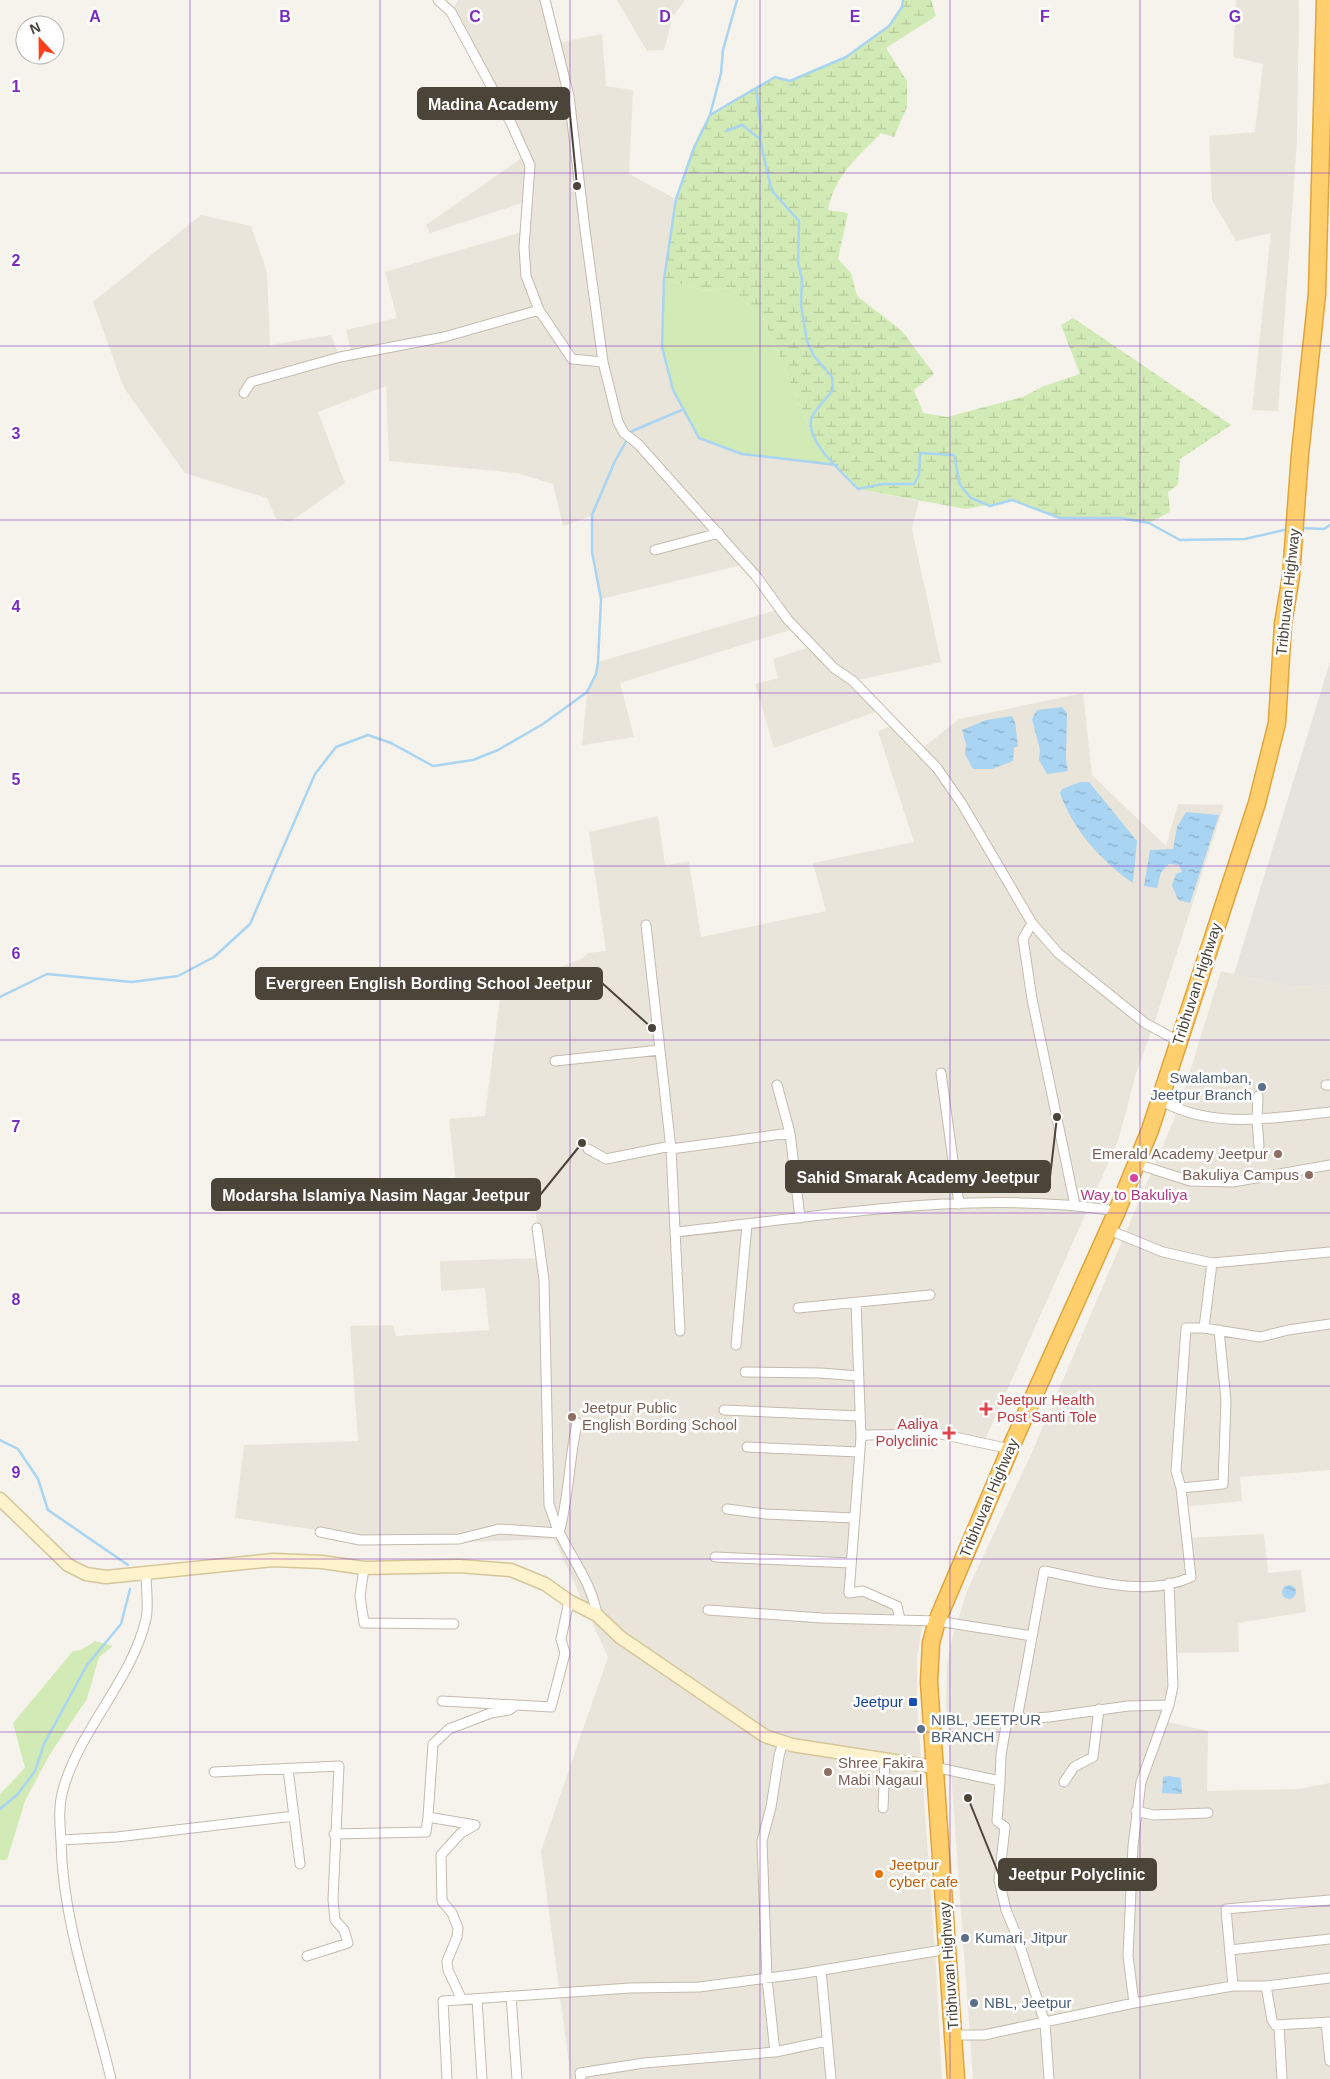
<svg xmlns="http://www.w3.org/2000/svg" width="1330" height="2079" font-family="Arial,sans-serif">
<defs>
<pattern id="wetland-marsh" width="20" height="14" patternUnits="userSpaceOnUse" patternTransform="scale(1.25)"><rect width="20" height="14" fill="#d2eab5"/><path d="M1 5h8M5 5V1M11 12h8M15 12V8" fill="none" stroke="#b6ca9c"/></pattern>
<pattern id="water-ripples" width="26" height="14" patternUnits="userSpaceOnUse" patternTransform="scale(1.25)"><rect width="26" height="14" fill="#a9d4f2"/><path d="M2 4q2-2 4 0t4 0M15 11q2-2 4 0t4 0" fill="none" stroke="#8caec5"/></pattern>
</defs>
<rect width="100%" height="100%" fill="#f6f3ec"/>
<path fill="#eae5da" d="M 458,0 L 545,0 L 557,43 L 602,34 L 606,86 L 633,90 L 629,174 L 676,199 L 664,279 L 662,347 L 673,390 L 699,438 L 742,454 L 837,465 L 858,489 L 919,501 L 912,529 L 941,662 L 854,681 L 881,710 L 774,748 L 755,684 L 778,678 L 773,659 L 813,646 L 796,628 L 620,683 L 634,737 L 582,745 L 587,692 L 596,674 L 598,662 L 780,609 L 746,564 L 601,599 L 592,552 L 592,516 L 563,526 L 553,484 L 517,473 L 389,461 L 386,386 L 318,412 L 345,483 L 290,522 L 276,519 L 267,498 L 185,473 L 124,388 L 93,302 L 201,215 L 251,226 L 267,272 L 270,345 L 331,335 L 340,357 L 352,355 L 346,330 L 397,318 L 385,272 L 525,231 L 528,201 L 430,233 L 426,225 L 526,155 L 451,12 Z
M 617,0 L 685,0 L 673,16 L 664,50 L 647,51 Z
M 1236,0 L 1299,0 L 1297,140 L 1278,411 L 1252,410 L 1271,233 L 1236,241 L 1212,200 L 1209,136 L 1255,132 L 1263,64 L 1233,57 Z
M 1083,693 L 1092,775 L 1166,846 L 1178,804 L 1224,805 L 1153,1027 L 1137,1070 L 1118,1141 L 984,1442 L 941,1434 L 861,1437 L 849,1593 L 863,1591 L 897,1606 L 900,1620 L 923,1621 L 917,1657 L 917,1703 L 935,1951 L 942,2079 L 571,2079 L 541,1851 L 608,1657 L 554,1539 L 412,1544 L 235,1518 L 244,1445 L 358,1441 L 350,1326 L 393,1325 L 396,1336 L 489,1330 L 485,1288 L 441,1291 L 440,1261 L 541,1258 L 534,1196 L 458,1201 L 449,1119 L 485,1116 L 503,973 L 551,971 L 583,958 L 588,953 L 606,951 L 589,832 L 658,816 L 665,865 L 689,862 L 701,937 L 826,911 L 813,863 L 914,842 L 878,731 L 895,725 L 920,750 L 959,719 Z
M 1221,971 L 1291,987 L 1330,985 L 1330,1470 L 1240,1477 L 1242,1501 L 1183,1507 L 1187,1538 L 1264,1534 L 1268,1573 L 1301,1570 L 1306,1612 L 1238,1623 L 1239,1652 L 1172,1653 L 1173,1686 L 1162,1721 L 1208,1731 L 1207,1791 L 1299,1789 L 1330,1783 L 1330,2079 L 973,2079 L 946,1703 L 947,1667 L 951,1642 L 967,1591 L 1033,1450 L 1178,1110 Z"/>
<path fill="#e6e2dd" d="M 1330,662 L 1330,985 L 1291,987 L 1234,974 Z"/>
<path fill="#d2eab5" d="M 664,279 L 705,291 L 729,288 L 763,318 L 811,431 L 822,452 L 837,465 L 742,454 L 699,438 L 673,390 L 662,347 Z
M 95,1641 L 113,1646 L 99,1657 L 87,1699 L 50,1754 L 25,1801 L 7,1860 L 0,1860 L 0,1794 L 25,1768 L 13,1723 L 73,1651 L 81,1650 Z"/>
<path fill="url(#wetland-marsh)" d="M 903,0 L 931,0 L 936,16 L 886,48 L 907,81 L 907,107 L 894,137 L 881,133 C 858,157 834,176 828,210 L 848,213 L 838,259 L 851,273 L 857,296 L 902,331 L 934,374 L 914,390 L 923,413 L 947,417 L 1023,397 L 1044,386 L 1080,374 L 1061,325 L 1073,318 L 1231,425 L 1180,459 L 1178,485 L 1168,492 L 1170,512 L 1149,523 L 1121,518 L 1060,518 L 1012,500 L 966,509 L 858,489 L 822,452 L 811,431 L 763,318 L 729,288 L 705,291 L 664,279 C 672,228 679,161 709,117 C 715,109 765,82 775,77 L 790,81 L 846,57 L 889,26 L 902,7 Z"/>
<path fill="url(#water-ripples)" d="M 1062,707 L 1067,713 L 1066,759 L 1068,771 L 1047,774 L 1039,760 L 1040,750 L 1032,719 L 1037,710 Z
M 1012,716 L 1015,722 L 1018,746 L 1014,748 L 1013,761 L 992,769 L 973,769 L 965,754 L 966,744 L 962,730 L 986,720 Z
M 1080,782 L 1089,782 L 1137,841 L 1133,883 C 1101,861 1073,830 1060,793 L 1062,789 Z
M 1186,812 L 1219,815 L 1190,903 L 1178,900 L 1172,885 L 1176,874 L 1182,872 L 1179,865 L 1169,864 L 1161,872 L 1157,888 L 1144,886 L 1150,850 L 1173,849 L 1177,827 Z
M1282 1592a7 7 0 1 1 14 0a7 7 0 1 1-14 0Z
M 1169,1776 L 1181,1778 L 1182,1794 L 1162,1793 L 1163,1777 Z"/>
<g fill="none" stroke-linecap="round" stroke-linejoin="round">
<path stroke="#a9d4f2" stroke-width="2.5" d="M 737,0 L 723,50 L 721,73 L 710,115 L 694,148 L 676,199 L 664,279 L 662,347 L 673,390 L 699,438 L 742,454 L 837,465
M 756,88 L 761,128 L 760,139
M 710,115 L 775,77 L 790,81 L 846,57 L 889,26 L 902,7 L 903,0
M 726,131 L 742,125 L 760,139 L 770,184 L 773,192 L 799,221 L 798,262 L 802,280 L 801,305 L 807,341 L 814,356 L 832,377 L 833,390 C 827,398 816,408 812,417 C 803,440 844,474 858,489 L 883,484 L 914,484 L 919,475 L 920,453 L 954,455 L 960,485 L 971,498 L 990,506 L 1012,500 L 1060,518 L 1121,518 L 1149,523 L 1180,540 L 1245,539 L 1288,529
M 1301,528 L 1324,529 L 1330,525
M 0,997 L 47,974 L 132,982 L 178,976 L 214,957 L 250,924 L 315,774 L 336,747 L 368,735 L 391,743 L 433,766 L 473,760 L 498,750 L 543,724 L 587,692 L 596,674 L 598,662 L 601,599 L 592,552 L 592,515 L 615,461 L 632,431 L 684,409
M 0,1440 L 18,1449 L 38,1479 L 48,1510 L 128,1565
M 0,1809 L 18,1794 L 35,1771 L 44,1744 L 87,1665 L 121,1624 L 130,1589"/>
<defs>
<path id="street" d="M 438,0 L 451,12 L 511,123 L 530,165 L 524,247 L 526,276 L 539,310 L 572,359 L 603,362 L 618,422 L 624,433 L 638,444 L 756,576 L 788,620 L 834,668 L 853,681 L 937,768 L 962,804 L 1032,923 L 1058,953 L 1145,1023 L 1178,1041
M 545,0 L 569,96 L 585,230 L 603,362
M 244,393 L 251,382 L 340,357 L 444,337 L 539,310
M 655,550 L 719,533
M 1032,923 L 1023,939 L 1032,999 L 1075,1205
M 646,925 L 671,1149 L 680,1331
M 555,1061 L 660,1050
M 941,1073 L 959,1204
M 777,1085 L 790,1133 L 800,1218
M 1326,1085 L 1330,1085
M 1258,1096 L 1257,1120 L 1259,1146
M 1160,1100 C 1212,1130 1273,1118 1330,1112
M 588,1149 L 606,1159 L 666,1147 L 671,1149 L 790,1133
M 1137,1164 L 1190,1181 L 1233,1182 L 1330,1165
M 537,1228 L 544,1280 L 549,1505 C 553,1515 555,1525 560,1534 C 574,1562 592,1584 597,1615
M 1109,1230 L 1163,1252 L 1212,1263 L 1330,1252
M 676,1232 C 822,1217 971,1188 1117,1211
M 856,1303 L 861,1437
M 798,1308 L 930,1295
M 1204,1328 L 1212,1263
M 736,1345 L 747,1225
M 745,1372 L 821,1373 L 858,1376
M 724,1410 L 859,1416
M 747,1447 L 859,1452
M 1181,1488 L 1176,1471 L 1186,1328 L 1204,1328 L 1260,1337 L 1288,1330 L 1330,1324
M 727,1509 L 766,1514 L 854,1518
M 320,1532 L 360,1540 L 459,1539 L 499,1529 L 559,1533 C 569,1497 569,1460 577,1423
M 715,1557 L 850,1563
M 364,1568 L 360,1596 L 364,1623 L 454,1624
M 708,1610 L 822,1618 L 937,1621 L 1032,1636
M 900,1620 L 897,1606 L 863,1591 L 849,1593 L 861,1437 L 867,1435 L 941,1434 L 1010,1449
M 442,1701 L 516,1705
M 1017,1719 L 1044,1571 C 1090,1580 1147,1598 1191,1577 L 1181,1488 L 1223,1484 L 1226,1401 L 1219,1330
M 934,1767 L 1000,1781 L 997,1821 L 1005,1827 L 999,1880 L 1006,1910 L 1016,1934 L 1045,2023 L 1049,2079
M 288,1769 L 300,1864
M 214,1772 L 339,1766 L 333,1900 L 335,1920 L 344,1930 L 348,1943 L 307,1956
M 1000,1781 L 1001,1755 L 1007,1720 L 1049,1717 L 1128,1706 L 1169,1705
M 1064,1782 L 1074,1767 L 1093,1757 L 1099,1709
M 883,1808 L 885,1760
M 1136,1811 L 1153,1815 L 1208,1813
M 475,1825 L 428,1817 L 433,1744 L 449,1729 L 491,1713 L 509,1710 L 516,1705 L 551,1707 L 565,1653 L 561,1639 L 569,1601
M 334,1834 L 426,1832 L 428,1817
M 61,1840 L 117,1837 L 294,1816
M 1230,1950 L 1330,1939
M 821,1970 L 831,2079
M 1233,1986 L 1226,1909 L 1330,1900
M 1266,1986 L 1330,1978
M 511,1996 L 517,2079
M 477,1999 L 482,2079
M 462,2000 L 448,1970 L 447,1961 L 457,1937 L 458,1928 L 452,1913 L 442,1901 L 441,1855 L 461,1833 L 475,1825
M 1134,2003 L 1128,1956 L 1133,1846 L 1141,1782 L 1169,1705 L 1173,1686 L 1169,1583
M 1326,2022 L 1330,2061
M 1279,2026 L 1282,2079
M 954,2035 L 984,2035 L 1134,2003 L 1233,1986 L 1266,1986 L 1272,2020 L 1275,2025 L 1330,2022
M 775,2052 L 767,1979 L 762,1841 L 771,1807 L 779,1756 L 783,1742
M 111,2079 C 92,2000 63,1924 61,1842 C 60,1824 58,1807 63,1790 C 79,1730 132,1680 146,1619 C 149,1605 146,1588 146,1574
M 447,2079 L 443,2001 L 630,1988 L 699,1987 L 799,1974 L 948,1949
M 581,2079 L 580,2073 L 644,2063 L 775,2052 L 827,2041"/>
<path id="secondary" d="M 0,1499 L 68,1565 L 86,1574 L 106,1577 L 273,1560 L 322,1562 L 364,1568 L 459,1566 L 511,1570 L 545,1584 L 569,1601 L 597,1615 L 620,1637 L 765,1736 L 792,1745 L 934,1767"/>
<path id="highway" d="M 956,2079 L 929,1682 L 931,1643 L 937,1621 L 1010,1449 L 1117,1211 L 1150,1130 L 1257,803 L 1277,723 L 1283,624 L 1291,576 L 1300,454 L 1317,294 L 1325,0"/>
</defs>
<use href="#street" stroke="#c2bbae" stroke-width="11"/>
<use href="#secondary" stroke="#d6c79b" stroke-width="15"/>
<use href="#highway" stroke="#e0a43c" stroke-width="19"/>
<use href="#street" stroke="#fff" stroke-width="9"/>
<use href="#secondary" stroke="#fff3cd" stroke-width="12"/>
<use href="#highway" stroke="#ffcf6e" stroke-width="16"/>
</g>
<path fill="none" stroke="#7b2cbf" stroke-width="1" stroke-opacity="0.55" d="M 190,0 L 190,2079M 380,0 L 380,2079M 570,0 L 570,2079M 760,0 L 760,2079M 950,0 L 950,2079M 1140,0 L 1140,2079M 0,173 L 1330,173M 0,346 L 1330,346M 0,520 L 1330,520M 0,693 L 1330,693M 0,866 L 1330,866M 0,1040 L 1330,1040M 0,1213 L 1330,1213M 0,1386 L 1330,1386M 0,1559 L 1330,1559M 0,1732 L 1330,1732M 0,1906 L 1330,1906"/>
<g fill="#5c6f8a" stroke="#fff" stroke-width="2">
<circle cx="1262" cy="1087" r="5"/>
<circle cx="921" cy="1729" r="5"/>
<circle cx="965" cy="1938" r="5"/>
<circle cx="974" cy="2003" r="5"/>
</g>
<g fill="#8d6e63" stroke="#fff" stroke-width="2">
<circle cx="1278" cy="1154" r="5"/>
<circle cx="1309" cy="1175" r="5"/>
<circle cx="572" cy="1417" r="5"/>
<circle cx="828" cy="1772" r="5"/>
</g>
<circle fill="#d1479c" stroke="#fff" stroke-width="2" cx="1134" cy="1178" r="5"/>
<g fill="#e0444e" stroke="#fff" stroke-width="2">
<path d="M983.5 1401.5h5v5h5v5h-5v5h-5v-5h-5v-5h5z"/>
<path d="M946.5 1425.5h5v5h5v5h-5v5h-5v-5h-5v-5h5z"/>
</g>
<rect fill="#1a4fb4" stroke="#fff" stroke-width="2" x="908" y="1697" width="10" height="10" rx="2.5"/>
<circle fill="#e8710a" stroke="#fff" stroke-width="2" cx="879" cy="1874" r="5"/>
<g text-anchor="middle" stroke-width="5" stroke-linejoin="round" paint-order="stroke">
<g font-size="15" fill="#4b4439" stroke="#fff">
<text transform="translate(1288 592) rotate(-84)" y="5">Tribhuvan Highway</text>
<text transform="translate(1197 984) rotate(-72)" y="5">Tribhuvan Highway</text>
<text transform="translate(989 1498) rotate(-67)" y="5">Tribhuvan Highway</text>
<text transform="translate(949 1966) rotate(-94)" y="5">Tribhuvan Highway</text>
</g>
<g font-size="15" fill="#4e5e75" stroke="#fff" text-anchor="start">
<text x="1252" y="1083" text-anchor="end">Swalamban,<tspan x="1252" dy="17">Jeetpur Branch</tspan></text>
<text x="931" y="1725">NIBL, JEETPUR<tspan x="931" dy="17">BRANCH</tspan></text>
<text x="975" y="1943">Kumari, Jitpur</text>
<text x="984" y="2008">NBL, Jeetpur</text>
</g>
<g font-size="15" fill="#785e54" stroke="#fff" text-anchor="end">
<text x="1268" y="1159">Emerald Academy Jeetpur</text>
<text x="1299" y="1180">Bakuliya Campus</text>
<text x="582" y="1413" text-anchor="start">Jeetpur Public<tspan x="582" dy="17">English Bording School</tspan></text>
<text x="838" y="1768" text-anchor="start">Shree Fakira<tspan x="838" dy="17">Mabi Nagaul</tspan></text>
</g>
<g font-size="15" fill="#b23c85" stroke="#fff">
<text x="1134" y="1200">Way to Bakuliya</text>
</g>
<g font-size="15" fill="#be3a42" stroke="#fff" text-anchor="start">
<text x="997" y="1405">Jeetpur Health<tspan x="997" dy="17">Post Santi Tole</tspan></text>
<text x="938" y="1429" text-anchor="end">Aaliya<tspan x="938" dy="17">Polyclinic</tspan></text>
</g>
<g font-size="15" fill="#164399" stroke="#fff" text-anchor="end">
<text x="903" y="1707">Jeetpur</text>
</g>
<g font-size="15" fill="#c56008" stroke="#fff" text-anchor="start">
<text x="889" y="1870">Jeetpur<tspan x="889" dy="17">cyber cafe</tspan></text>
</g>
</g>
<g font-size="16" text-anchor="middle" font-weight="bold" fill="#7b2cbf" stroke="#fff" stroke-width="5" stroke-linejoin="round" paint-order="stroke">
<text x="95" y="22">A</text>
<text x="285" y="22">B</text>
<text x="475" y="22">C</text>
<text x="665" y="22">D</text>
<text x="855" y="22">E</text>
<text x="1045" y="22">F</text>
<text x="1235" y="22">G</text>
<text x="16" y="92">1</text>
<text x="16" y="266">2</text>
<text x="16" y="439">3</text>
<text x="16" y="612">4</text>
<text x="16" y="785">5</text>
<text x="16" y="959">6</text>
<text x="16" y="1132">7</text>
<text x="16" y="1305">8</text>
<text x="16" y="1478">9</text>
</g>
<path fill="none" stroke="#4b4439" stroke-width="2" d="M577 186L569 104M652 1028L602 983M1057 1117L1050 1177M582 1143L540 1195M968 1798L999 1875"/>
<g fill="#4b4439" stroke="#fff" stroke-width="2">
<circle cx="577" cy="186" r="5"/>
<circle cx="652" cy="1028" r="5"/>
<circle cx="1057" cy="1117" r="5"/>
<circle cx="582" cy="1143" r="5"/>
<circle cx="968" cy="1798" r="5"/>
</g>
<g fill="#4b4439" stroke="#4b4439" stroke-width="2">
<rect x="418" y="88" width="151" height="31" rx="5"/>
<rect x="256" y="968" width="346" height="31" rx="5"/>
<rect x="786" y="1161" width="264" height="31" rx="5"/>
<rect x="212" y="1179" width="328" height="31" rx="5"/>
<rect x="999" y="1859" width="157" height="31" rx="5"/>
</g>
<g font-size="16" text-anchor="middle" font-weight="bold" fill="#fff">
<text x="493" y="110">Madina Academy</text>
<text x="429" y="989">Evergreen English Bording School Jeetpur</text>
<text x="918" y="1183">Sahid Smarak Academy Jeetpur</text>
<text x="376" y="1201">Modarsha Islamiya Nasim Nagar Jeetpur</text>
<text x="1077" y="1880">Jeetpur Polyclinic</text>
</g>
<g transform="translate(40 40) rotate(338)"><circle r="24" fill="#ffffff" stroke="#b7b4b0"/>
<path d="M0-4L9 19L0 12L-9 19Z" fill="#fc3f1d"/>
<text y="-8" font-size="14" font-weight="bold" text-anchor="middle" fill="#4b4439">N</text>
</g>
</svg>
